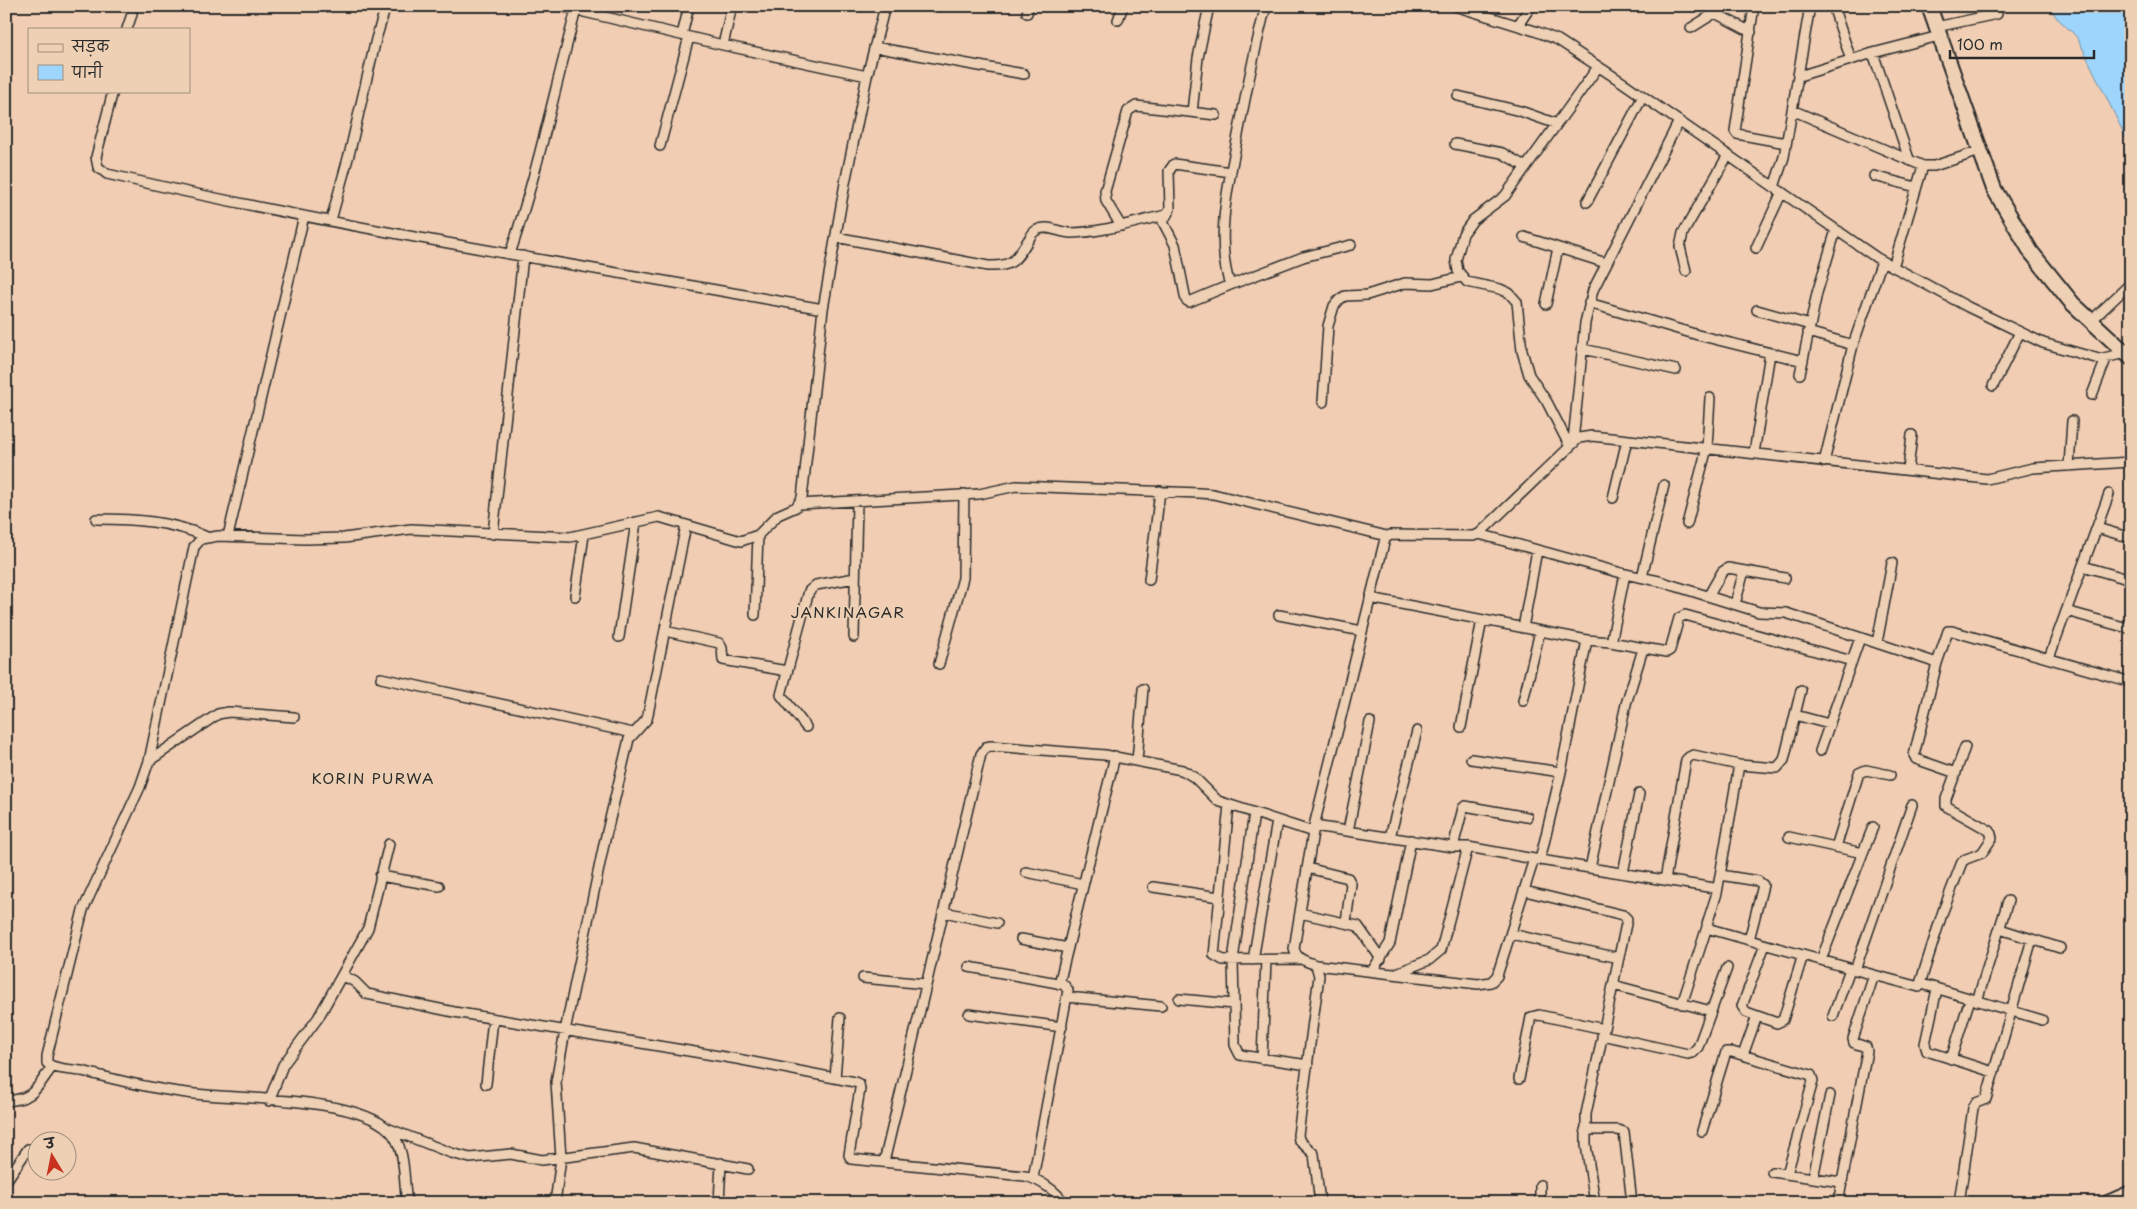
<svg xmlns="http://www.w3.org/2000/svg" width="2137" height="1209" font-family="'Playpen Sans','Playpen Sans Deva',sans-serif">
<rect width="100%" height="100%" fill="#f0cdb3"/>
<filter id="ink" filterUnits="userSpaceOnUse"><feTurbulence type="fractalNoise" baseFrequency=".02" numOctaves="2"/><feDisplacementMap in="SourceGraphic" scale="10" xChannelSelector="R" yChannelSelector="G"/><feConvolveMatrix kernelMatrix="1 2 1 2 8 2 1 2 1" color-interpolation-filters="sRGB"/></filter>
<g filter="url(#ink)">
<path fill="#9ed5fd" stroke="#7091a9" d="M 2050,6 L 2131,6 L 2131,148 L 2078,39 C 2069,26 2056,22 2050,6 Z"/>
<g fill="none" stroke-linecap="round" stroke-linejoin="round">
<defs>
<path id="minor" d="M 559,6 L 723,45 L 867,76
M 1266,6 C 1255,47 1247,88 1239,130 C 1230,178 1214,237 1230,285 L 1303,257 L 1351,245
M 1455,6 L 1535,31 L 1558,40 L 1625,84 L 1877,258 L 1968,307 L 2043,343 L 2099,359 L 2126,353
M 1754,6 L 1735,131 L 1737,134 L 1786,143
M 1833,6 L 1851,60
M 1027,13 L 1029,6
M 1715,13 L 1751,32
M 1118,20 L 1123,6
M 1518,25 L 1531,6
M 1936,27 L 1997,14
M 1691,28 L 1726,6
M 127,29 L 132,14
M 682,35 L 689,6
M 723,45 L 732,6
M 874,47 L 1024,74
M 1873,53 L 1909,159
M 1799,76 L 1873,53 L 1939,36
M 113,91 L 96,157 L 98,167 L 107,174 C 343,229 584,266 823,309
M 1458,96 L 1520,111 L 1557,124
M 1792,110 L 1923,166 L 1934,166 L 1980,151
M 1192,112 L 1198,58 L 1209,6
M 1455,144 L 1502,153 L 1526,167
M 660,146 L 689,37
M 1874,176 L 1916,187
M 1774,187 L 1784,157 L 1810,6
M 1587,202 L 1643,96
M 331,220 L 350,151 L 376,39 L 386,6
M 1121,226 L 1106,201 L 1105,191 L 1128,111 L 1136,106 L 1216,115
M 836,237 L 988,266 C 1012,267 1015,261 1027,242 C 1030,238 1032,232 1037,230 C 1047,224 1060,233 1071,233 C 1103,232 1135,222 1166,215
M 1524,237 L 1606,263
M 1756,248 L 1782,192
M 510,254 C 537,174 554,92 576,10
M 1893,267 L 1923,166
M 1686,271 L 1680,247 L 1683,233 L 1728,155
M 1230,285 L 1189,302 L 1186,300 L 1175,245 L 1163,222 L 1170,209 L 1169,171 L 1174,164 L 1231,172
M 1589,303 L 1698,335 L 1803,361
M 1546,304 L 1558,248
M 1757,310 L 1810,325
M 2091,321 L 2131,283
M 1808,332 L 1853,345
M 1583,349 L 1676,370
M 1800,374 L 1817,293 L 1836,230
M 1993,386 L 2020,332
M 2092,395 L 2106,359
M 1323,402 L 1328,326 L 1334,306 L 1340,299 L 1345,296 L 1367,295 L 1405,283 L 1432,284 L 1461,277
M 1573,441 L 1585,323 L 1593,290 L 1679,121
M 1569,445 L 1547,402 L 1529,375 L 1522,351 L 1517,302 L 1509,293 L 1500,289 L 1467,282 L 1458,271 L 1456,260 L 1463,234 L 1473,220 L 1505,196 L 1598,67
M 1754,453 L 1770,353
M 1824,462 L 1853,345 L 1882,261
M 2069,466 L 2072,421
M 1908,470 L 1912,435
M 1613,498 L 1627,440
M 799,504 L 979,494 L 1016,486 L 1199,493 L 1213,494 L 1387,536
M 96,519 C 135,519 171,521 207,537
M 1687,524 L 1707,448 L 1710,398
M 2097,528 L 2131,538
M 493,534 L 523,256
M 1479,534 L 1625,574 L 1659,581 L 1759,612 L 1786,613 L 1937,663
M 228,536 L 304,216
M 2083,566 L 2131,580
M 1642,577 L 1664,485
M 1149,580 L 1160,491
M 1709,595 L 1722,572 L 1728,568 L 1785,578
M 575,596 L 584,535
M 1370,598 L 1587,640
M 1735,604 L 1744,571
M 2066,611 L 2131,629
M 755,615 L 758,535
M 1279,615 L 1362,631
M 1523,628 L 1537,550
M 665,631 L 719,643 L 722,648 L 723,660 L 787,671
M 619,637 L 636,522
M 854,637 L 857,501
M 1610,642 L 1667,652 L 1670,650 L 1679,618 L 1685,615 L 1852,661
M 1877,643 L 1892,563
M 2049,658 L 2109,494
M 939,664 L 963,578 L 964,494
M 381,678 L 633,733
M 1523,701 L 1540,631
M 1795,715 L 1829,724
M 806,727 L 781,695 L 809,591 L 816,585 L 855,578
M 1461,727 L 1482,620
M 1820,751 L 1860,638
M 1471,759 L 1561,772
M 149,761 L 218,714 L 229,712 L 294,717
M 1137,761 L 1143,689
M 1956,773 L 1916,759 L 1914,755 L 1937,663 L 1948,631 L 1952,631 L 2131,682
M 1229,805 L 1214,955 L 1223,960 L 1300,959
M 1254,813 L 1233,960 L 1235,1045 L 1240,1055 L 1308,1065
M 1314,826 L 1385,539 L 1390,535 L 1473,536 L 1479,534 L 1579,438 L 1592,436 L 1987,479 L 2033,468 L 2131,462
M 1348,831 L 1370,722
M 1390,837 L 1417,731
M 1789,837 L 1863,853
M 1453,847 L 1463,808 L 1465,806 L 1527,817
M 1836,847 L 1859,773 L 1866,770 L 1890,775
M 1540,860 L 1714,888 L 1716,889 L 1717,893 L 1707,924 L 1710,929 L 1874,975 L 1853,1039 L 1854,1043 L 1866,1047 L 1867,1051 L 1838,1203
M 1307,868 L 1348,878 L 1351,884 L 1346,922
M 1590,868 L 1626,704 L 1643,649
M 1026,872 L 1083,884
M 1623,873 L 1639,794
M 1720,875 L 1758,881 L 1763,885 L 1749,940
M 380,876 L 439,886
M 1665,880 L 1686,760 L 1689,757 L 1693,755 L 1739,765 L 1777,768 L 1784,760 L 1801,690
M 1153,887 L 1219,897
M 1525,891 L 1623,915 L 1627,919 L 1586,1114 L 1586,1145 L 1595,1203
M 1717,893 L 1739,765
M 944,912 L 997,923
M 1300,913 L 1358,926 L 1381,959
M 2000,929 L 2060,948
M 1511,934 L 1619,958
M 1021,939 L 1068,948
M 1765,945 L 1742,1006 L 1746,1012 L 1777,1023 L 1783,1020 L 1803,955
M 1253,960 L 1277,821
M 1821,960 L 1873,827
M 1316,965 L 1478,984 L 1491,982 L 1497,976 L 1534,859
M 969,967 L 1063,984 L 1068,990 L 1033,1178
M 1855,970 L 1912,805
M 1372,971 L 1390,943 L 1411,840
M 1394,974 L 1429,960 L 1441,950 L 1468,847
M 342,975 L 355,982 L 367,994 L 454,1012 L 737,1059 L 855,1082 L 859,1084 L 860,1089 L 849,1155 L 851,1159 L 1025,1176 C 1038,1179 1057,1191 1064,1203
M 1874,975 L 1919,987 L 1943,911 L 1962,862 L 1966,859 L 1982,853 L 1992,838 L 1990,831 L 1946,806 L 1946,799 L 1965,747
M 863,978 L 926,984
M 1059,984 L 1115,756
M 1922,984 L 2042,1020
M 1613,985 L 1711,1011
M 1937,989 L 1925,1044 L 1927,1051 L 1993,1072
M 1067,997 L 1161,1006
M 1179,999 L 1234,1004
M 1977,1001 L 2008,901
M 1682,1004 L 1707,927
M 969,1014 L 1062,1027
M 1833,1016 L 1850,969
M 1602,1035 L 1688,1054 L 1692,1053 L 1698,1047 L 1727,968
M 1743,1055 L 1757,1016
M 1262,1059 L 1266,960
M 1951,1059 L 1970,999
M 835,1078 L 840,1018
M 1519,1079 L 1531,1017 L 1539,1015 L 1604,1029
M 486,1084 L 493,1019
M 6,1101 C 35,1099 36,1088 52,1067
M 269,1101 L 283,1065 L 318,1018 L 368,928 L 389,844
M 387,1128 L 451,1153 L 470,1158 L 511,1154 L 542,1160 L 634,1148 L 748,1169
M 1585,1130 L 1618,1130 L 1624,1132 L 1632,1203
M 1702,1131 L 1726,1052 L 1732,1052 L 1811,1075 L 1813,1081 L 1787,1174
M 884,1162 L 981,754 L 986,747 L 991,746 L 1105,755 L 1182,770 L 1194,777 L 1218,801 L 1313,832
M 1772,1172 L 1841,1182
M 1813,1178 L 1830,1095
M 6,1181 L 28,1149
M 407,1203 C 403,1181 407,1147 389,1130 C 354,1096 237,1100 187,1093 C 153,1089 120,1081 86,1072 C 74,1069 57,1071 47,1063 L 47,1056 L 83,910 L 140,787 L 149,761 L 194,547 L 201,539 L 218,536 L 305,539 L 344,538 L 411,529 L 570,537 L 659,517 L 741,541 L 758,535 L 778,515 L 796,507 L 802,498 L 823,309 L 845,183 L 867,76 L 885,6
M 555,1203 L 561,1158 L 556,1082 L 565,1031 L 604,844 L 629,739 L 647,719 L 686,525
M 719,1203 L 721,1163
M 1320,1203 L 1314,1154 L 1299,1140 L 1298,1135 L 1319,976 L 1316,965 C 1306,961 1297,960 1294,949 L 1314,826 L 1453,847 L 1468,847 L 1540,860 L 1561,772 L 1587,640 L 1610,642 L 1612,638 L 1625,574
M 1540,1203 L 1540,1185
M 1959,1203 L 1973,1108 L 1976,1103 L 1986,1099 L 2032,939"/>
<path id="primary" d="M 1929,6 L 1994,189 L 2031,252 L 2072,303 L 2131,358"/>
<path id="trunk" d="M 2108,1203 L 2131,1193"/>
</defs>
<use href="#minor" stroke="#2b2b2b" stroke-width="12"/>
<use href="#primary" stroke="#2b2b2b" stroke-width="18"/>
<use href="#trunk" stroke="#2b2b2b" stroke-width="18"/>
<use href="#minor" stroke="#eed0b4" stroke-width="9"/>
<use href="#primary" stroke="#eed0b4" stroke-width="14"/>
<use href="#trunk" stroke="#eed0b4" stroke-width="14"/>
</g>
</g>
<g text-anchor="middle" stroke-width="4" stroke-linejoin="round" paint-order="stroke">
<g font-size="15" letter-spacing="1" fill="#2b2b2b" stroke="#eed0b4">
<text x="848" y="618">JANKINAGAR</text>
<text x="373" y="784">KORIN PURWA</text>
</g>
</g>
<rect width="2137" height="1209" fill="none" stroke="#eed0b4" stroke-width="25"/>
<rect x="12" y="12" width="2112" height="1184" fill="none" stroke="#2b2b2b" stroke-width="2" filter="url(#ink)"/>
<rect x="28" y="28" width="162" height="65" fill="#eed0b4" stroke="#a08e7d"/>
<rect x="38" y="44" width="25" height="8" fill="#eed0b4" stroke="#a08e7d"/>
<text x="72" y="52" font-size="15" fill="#2b2b2b">सड़क</text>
<rect x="38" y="65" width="25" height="15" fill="#9ed5fd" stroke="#a08e7d"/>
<text x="72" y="78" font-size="15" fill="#2b2b2b">पानी</text>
<g transform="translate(52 1156) rotate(350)"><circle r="24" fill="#eed0b4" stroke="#a08e7d"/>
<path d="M0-4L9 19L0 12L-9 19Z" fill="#c8321e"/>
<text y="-8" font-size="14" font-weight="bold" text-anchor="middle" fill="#2b2b2b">उ</text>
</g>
<path d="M1950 50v8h144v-8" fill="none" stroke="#2b2b2b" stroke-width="2.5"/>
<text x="1957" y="50" font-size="15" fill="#2b2b2b" stroke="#eed0b4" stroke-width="4" paint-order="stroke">100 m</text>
</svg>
